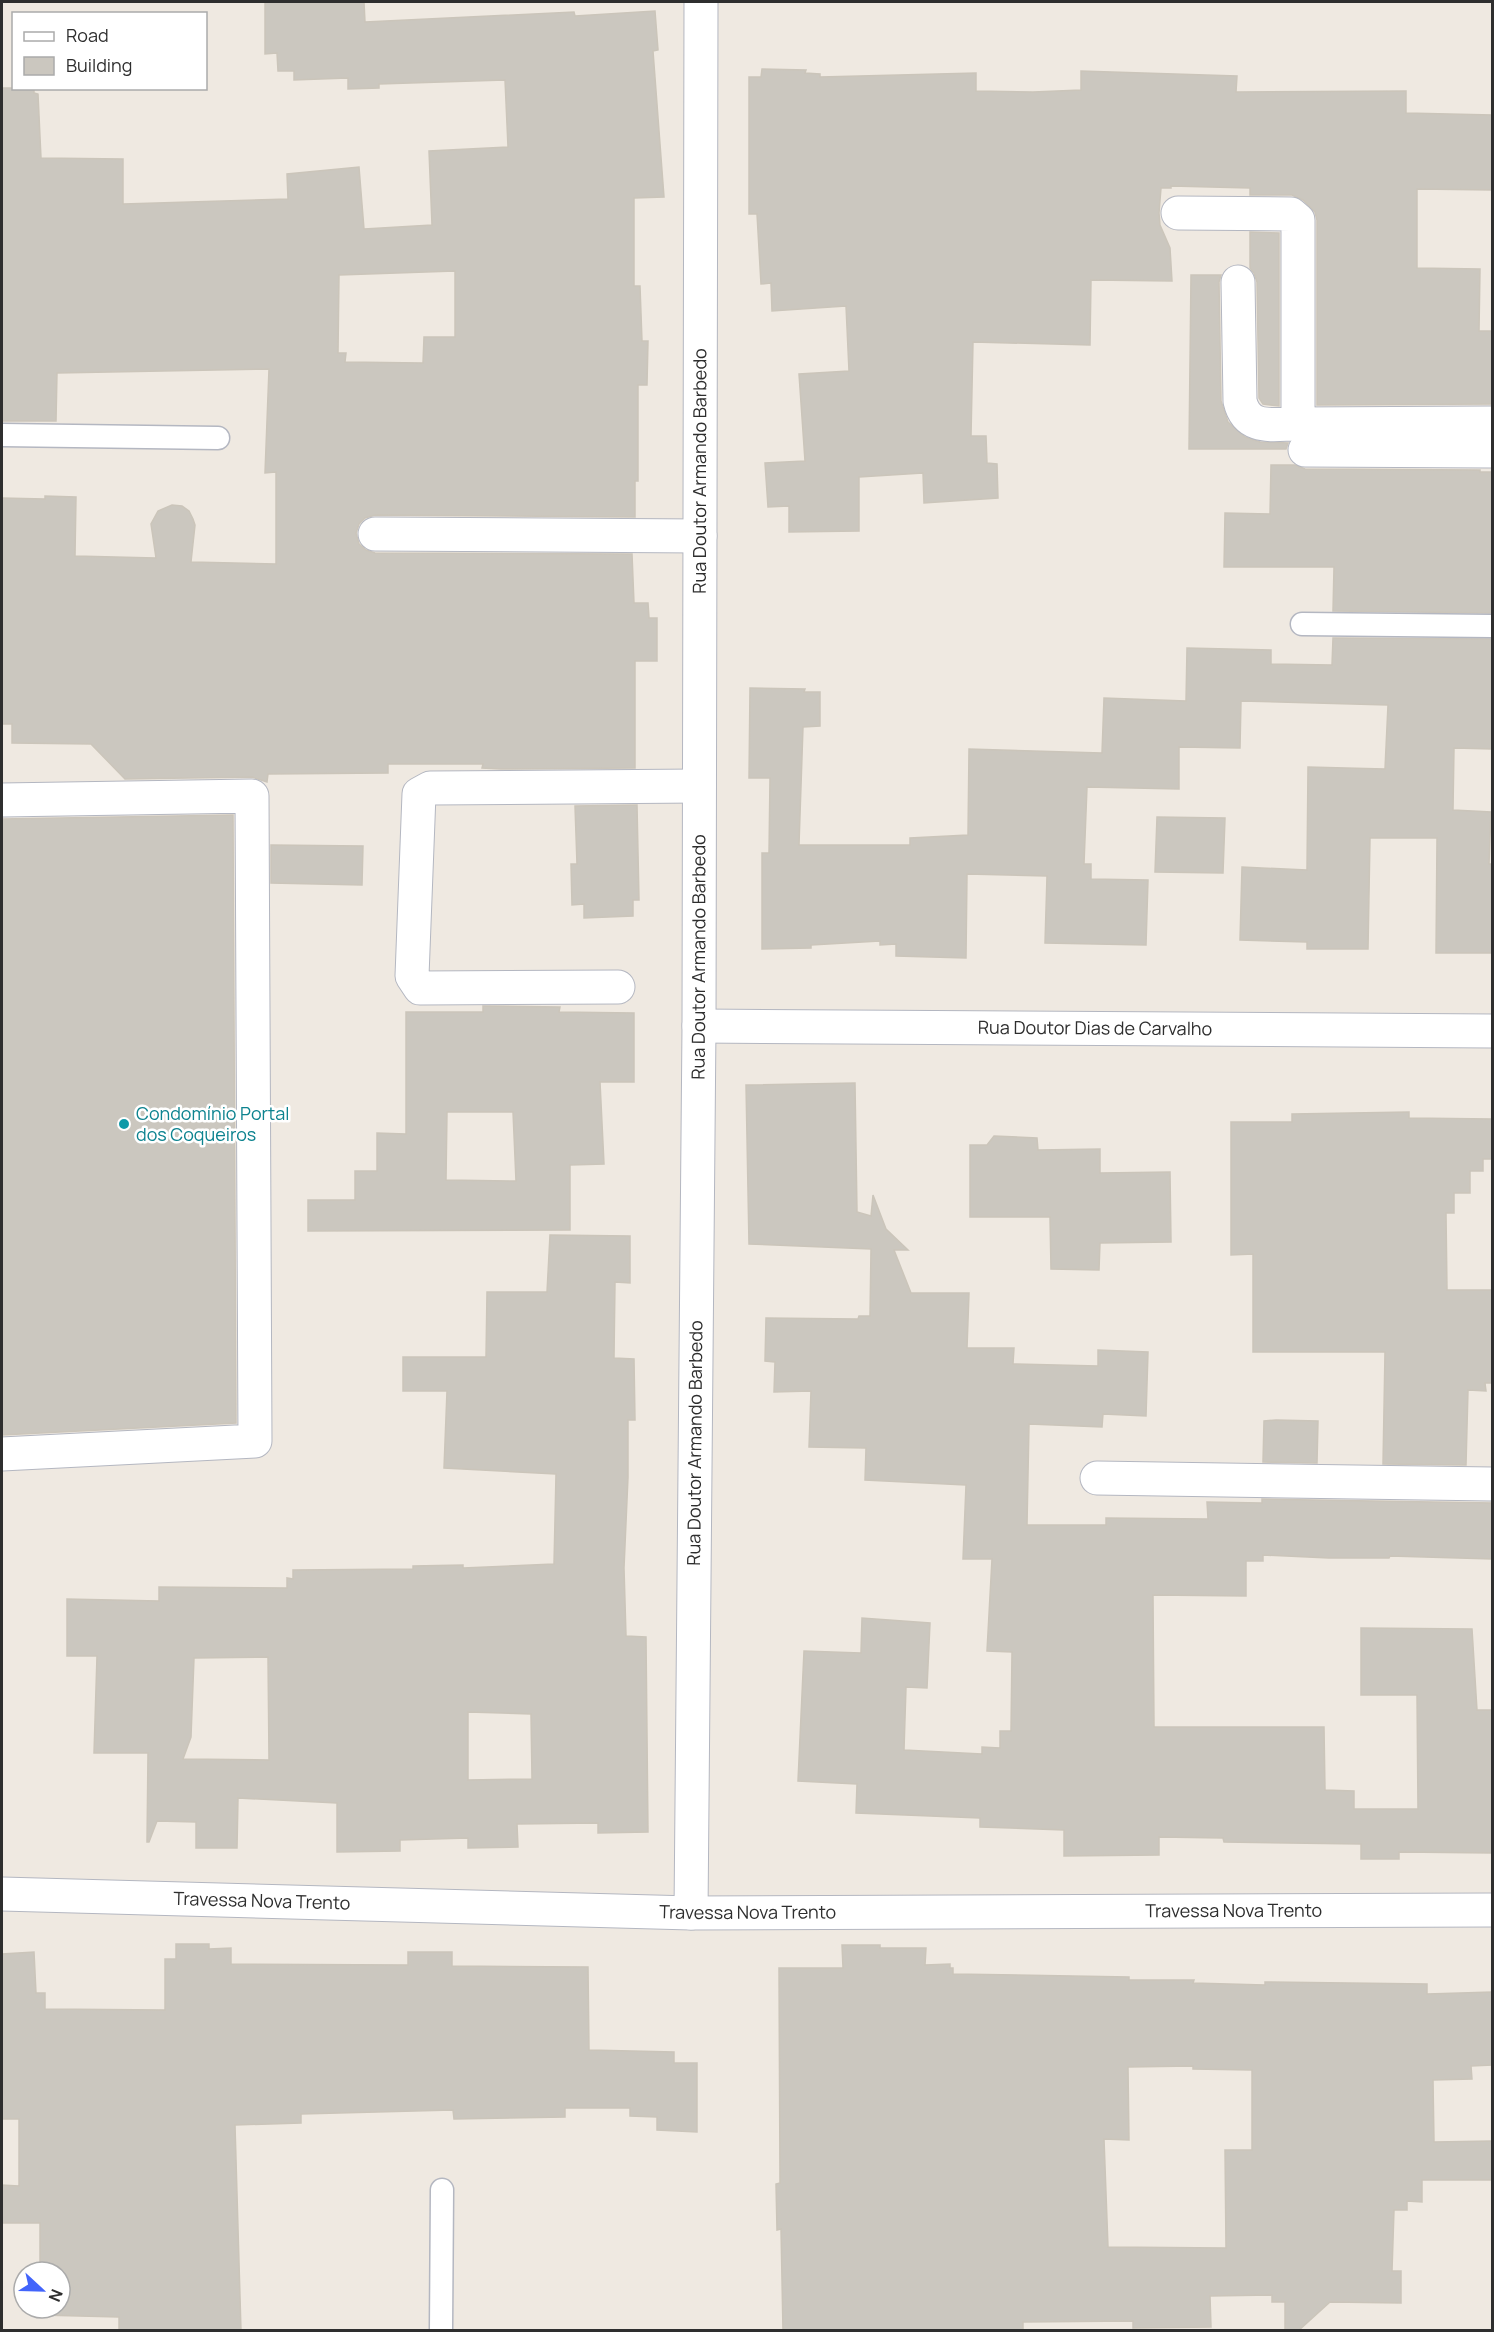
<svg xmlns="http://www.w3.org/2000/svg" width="1494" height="2332" font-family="Manrope,sans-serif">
<rect width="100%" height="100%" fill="#efe9e1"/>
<path fill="#cbc7bf" stroke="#cbc5ba" stroke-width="1.5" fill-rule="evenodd" d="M 265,2 L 364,2 L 365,22 L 574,12 L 575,16 L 655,11 L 658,50 L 653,51 L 664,197 L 634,198 L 634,286 L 640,286 L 642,341 L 648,341 L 647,385 L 638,385 L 638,481 L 635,481 L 635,517 L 375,515 L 365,518 L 359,524 L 356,533 L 359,544 L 366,550 L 375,553 L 632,554 L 634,603 L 648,603 L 649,618 L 657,618 L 657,661 L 635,661 L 635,768 L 501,769 L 482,768 L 483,764 L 388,764 L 388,773 L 268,774 L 267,782 L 252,777 L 125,779 L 91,744 L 12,743 L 12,724 L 2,724 L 2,498 L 45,499 L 45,496 L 76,497 L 75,556 L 156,558 L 151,524 L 158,511 L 172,505 L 182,506 L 189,511 L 193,519 L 195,525 L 191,562 L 276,564 L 276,472 L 265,473 L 269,369 L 57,373 L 56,421 L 2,421 L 2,88 L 34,88 L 34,93 L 38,94 L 41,158 L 123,159 L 123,204 L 288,199 L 287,174 L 359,167 L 364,229 L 432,225 L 429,151 L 508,147 L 505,80 L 379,84 L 379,88 L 348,89 L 348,78 L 294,80 L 294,71 L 278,71 L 277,53 L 265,54 ZM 455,271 L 455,337 L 424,337 L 423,363 L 345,362 L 346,353 L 338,353 L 339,275 Z
M 762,69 L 806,70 L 805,73 L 820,74 L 820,77 L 976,73 L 976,91 L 1033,92 L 1081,90 L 1081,71 L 1237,76 L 1236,92 L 1406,91 L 1406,113 L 1492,115 L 1492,190 L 1417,189 L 1417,268 L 1480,269 L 1479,331 L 1492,331 L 1492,404 L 1317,405 L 1317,220 L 1315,212 L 1303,200 L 1292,195 L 1250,195 L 1250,188 L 1171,186 L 1171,188 L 1161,188 L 1159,213 L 1160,225 L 1170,248 L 1172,281 L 1091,280 L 1090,345 L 973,342 L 971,436 L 986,436 L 987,463 L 997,464 L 998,498 L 924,503 L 923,473 L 859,477 L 859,531 L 789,532 L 789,506 L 768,507 L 765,463 L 805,461 L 799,374 L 849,371 L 846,306 L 772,311 L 771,283 L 761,284 L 757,214 L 749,214 L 749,77 L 761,77 Z
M 1250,232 L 1279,233 L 1279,406 L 1263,404 L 1259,398 L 1257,282 L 1254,273 L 1250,268 Z
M 1191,275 L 1221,275 L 1219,282 L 1221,401 L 1228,422 L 1245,437 L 1260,442 L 1288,443 L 1286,449 L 1189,449 Z
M 1271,465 L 1295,465 L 1305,469 L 1480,470 L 1480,472 L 1492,472 L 1492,613 L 1333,611 L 1334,567 L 1224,567 L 1225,513 L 1270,514 Z
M 1333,638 L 1492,639 L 1492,749 L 1454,748 L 1453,810 L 1491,812 L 1489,864 L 1492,864 L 1492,953 L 1436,953 L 1437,838 L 1370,838 L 1368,949 L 1307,949 L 1307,942 L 1240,940 L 1242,867 L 1307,870 L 1308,767 L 1385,769 L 1388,705 L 1241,701 L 1240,748 L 1179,747 L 1179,789 L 1087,787 L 1084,864 L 1091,864 L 1091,879 L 1148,880 L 1146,945 L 1045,943 L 1047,876 L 967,874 L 966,958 L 896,956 L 896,944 L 880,945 L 880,941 L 811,945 L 811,948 L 762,949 L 762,853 L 769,853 L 770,778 L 749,778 L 750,688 L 805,689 L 804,692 L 820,692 L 820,726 L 803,727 L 799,845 L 910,845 L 910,838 L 968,835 L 969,749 L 1102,753 L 1104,698 L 1186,701 L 1187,648 L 1271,650 L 1271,664 L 1332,665 Z
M 637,805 L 639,900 L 633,900 L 633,916 L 584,918 L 584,904 L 572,905 L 571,864 L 577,864 L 575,806 Z
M 233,815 L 236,1423 L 2,1435 L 2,819 Z
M 1157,817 L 1225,818 L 1223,873 L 1155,872 Z
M 271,845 L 363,846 L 362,885 L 271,883 Z
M 483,1006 L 560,1007 L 559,1012 L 634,1013 L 634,1082 L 600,1082 L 604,1164 L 570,1165 L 570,1230 L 308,1231 L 308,1200 L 355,1200 L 355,1171 L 377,1171 L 377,1133 L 406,1134 L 406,1012 L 483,1012 ZM 447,1112 L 513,1112 L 516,1181 L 446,1180 Z
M 855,1083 L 857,1212 L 871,1216 L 873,1195 L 886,1229 L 908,1250 L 894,1250 L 911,1293 L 969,1293 L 967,1348 L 1014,1348 L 1013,1364 L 1098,1366 L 1098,1350 L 1148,1352 L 1146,1416 L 1103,1414 L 1102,1427 L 1029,1424 L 1027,1525 L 1106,1525 L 1106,1518 L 1208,1519 L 1207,1502 L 1262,1503 L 1262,1499 L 1492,1503 L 1492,1559 L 1390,1556 L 1389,1558 L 1329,1558 L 1263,1555 L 1263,1561 L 1246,1561 L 1246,1596 L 1153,1595 L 1154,1727 L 1324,1727 L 1325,1790 L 1354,1791 L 1354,1809 L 1418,1809 L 1417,1695 L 1361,1695 L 1361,1628 L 1472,1629 L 1477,1710 L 1492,1710 L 1492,1853 L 1399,1852 L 1399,1859 L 1361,1859 L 1361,1844 L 1224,1842 L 1223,1838 L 1159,1837 L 1159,1855 L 1064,1856 L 1064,1830 L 980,1827 L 980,1818 L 856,1813 L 857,1784 L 798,1781 L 804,1651 L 861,1653 L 862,1618 L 930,1623 L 927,1688 L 906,1687 L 904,1750 L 982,1754 L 982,1747 L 1000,1748 L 1000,1731 L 1011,1731 L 1012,1652 L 987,1651 L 992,1559 L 963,1559 L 966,1485 L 865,1480 L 866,1448 L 809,1447 L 811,1391 L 774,1392 L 775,1362 L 765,1361 L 766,1318 L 858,1319 L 859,1316 L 870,1316 L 871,1249 L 749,1244 L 746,1085 Z
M 1409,1112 L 1409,1118 L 1492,1119 L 1492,1159 L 1483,1159 L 1483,1171 L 1470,1171 L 1470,1193 L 1454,1193 L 1454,1213 L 1446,1213 L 1447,1290 L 1492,1290 L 1492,1383 L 1485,1383 L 1486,1391 L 1468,1390 L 1466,1465 L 1383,1464 L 1385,1352 L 1253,1352 L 1253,1254 L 1231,1255 L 1231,1122 L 1292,1122 L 1292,1114 Z
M 994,1136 L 1037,1138 L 1038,1150 L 1100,1149 L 1100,1173 L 1170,1172 L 1171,1242 L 1100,1243 L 1099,1270 L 1051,1269 L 1050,1217 L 970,1217 L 970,1145 L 987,1145 Z
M 550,1235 L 630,1236 L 630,1283 L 615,1282 L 614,1358 L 634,1359 L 635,1420 L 628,1420 L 628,1477 L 624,1568 L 626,1636 L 646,1637 L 648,1832 L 598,1833 L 598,1823 L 517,1824 L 518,1847 L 468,1848 L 468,1838 L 400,1840 L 400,1851 L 337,1852 L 337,1803 L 238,1798 L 237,1848 L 196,1848 L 196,1822 L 157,1821 L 149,1842 L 147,1842 L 148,1753 L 94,1753 L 97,1656 L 67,1656 L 67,1599 L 159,1601 L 159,1587 L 287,1588 L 287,1578 L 293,1579 L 293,1570 L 413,1569 L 413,1566 L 463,1565 L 463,1568 L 554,1564 L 556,1474 L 444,1468 L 447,1391 L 403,1391 L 403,1357 L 486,1357 L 487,1292 L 547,1292 ZM 268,1657 L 269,1760 L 183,1759 L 191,1737 L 194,1658 ZM 468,1712 L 531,1714 L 532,1779 L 468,1780 Z
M 1276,1420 L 1318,1421 L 1317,1463 L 1263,1462 L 1264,1421 Z
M 176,1944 L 209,1944 L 209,1949 L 231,1948 L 231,1964 L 408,1965 L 408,1952 L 452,1952 L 452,1966 L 588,1967 L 589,2050 L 674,2052 L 674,2063 L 697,2063 L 697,2132 L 657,2130 L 657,2117 L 630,2116 L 630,2108 L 565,2108 L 565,2117 L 454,2119 L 453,2110 L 301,2114 L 301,2123 L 235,2125 L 241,2331 L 119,2330 L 119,2317 L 40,2315 L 40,2308 L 60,2308 L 60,2272 L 40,2272 L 40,2223 L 2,2223 L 2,2185 L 19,2186 L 19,2119 L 2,2119 L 2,1954 L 34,1952 L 36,1993 L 45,1993 L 45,2009 L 165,2010 L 165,1959 L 176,1959 Z
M 842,1945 L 880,1945 L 880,1948 L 926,1948 L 925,1965 L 950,1964 L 950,1968 L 953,1968 L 953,1974 L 1129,1977 L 1129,1980 L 1194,1980 L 1193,1983 L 1265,1985 L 1265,1982 L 1427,1984 L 1427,1994 L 1492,1992 L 1492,2065 L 1471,2066 L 1472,2079 L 1433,2080 L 1434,2142 L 1492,2141 L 1492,2180 L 1422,2180 L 1422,2202 L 1407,2201 L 1407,2210 L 1394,2210 L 1392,2271 L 1401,2271 L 1401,2303 L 1330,2302 L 1298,2331 L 1285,2331 L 1285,2302 L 1272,2302 L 1272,2295 L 1210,2296 L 1211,2327 L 1133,2328 L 1133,2321 L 1023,2322 L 1023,2331 L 783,2331 L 781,2229 L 777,2230 L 776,2184 L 780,2183 L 779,1968 L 843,1968 ZM 1193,2066 L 1193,2069 L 1252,2070 L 1252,2150 L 1225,2150 L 1226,2248 L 1108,2247 L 1104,2139 L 1129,2140 L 1128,2067 Z"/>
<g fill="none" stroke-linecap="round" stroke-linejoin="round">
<defs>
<path id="service" d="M 2,435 L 218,438
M 1302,624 L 1492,626
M 441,2330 L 442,2190"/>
<g id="minor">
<path d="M 1178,213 L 1291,214 L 1298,220 L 1298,424 L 1492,423"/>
<path d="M 1238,282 L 1240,401 C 1247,431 1273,424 1298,424"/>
<path d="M 1305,450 L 1492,451"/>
<path d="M 375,534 L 700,536"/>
<path d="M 2,800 L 252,796 L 255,1441 L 2,1454"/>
<path d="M 618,987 L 420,988 L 412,976 L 419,794 L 430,788 L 699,786"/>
<path id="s1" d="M 699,1026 L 1492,1031"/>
<path d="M 1097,1478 L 1492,1484"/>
<path id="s2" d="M 2,1894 L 691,1913 L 1492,1910"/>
<path id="s3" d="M 691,1913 L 699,1026 L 701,2"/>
</g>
</defs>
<use href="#service" stroke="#b4b7c1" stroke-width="25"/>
<use href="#minor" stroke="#b4b7c1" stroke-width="35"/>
<use href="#service" stroke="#fff" stroke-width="22"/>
<use href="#minor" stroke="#fff" stroke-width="33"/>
</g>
<circle fill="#0f9aa8" stroke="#fff" stroke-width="2" cx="124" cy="1124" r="6"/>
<g text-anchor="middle" stroke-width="5" stroke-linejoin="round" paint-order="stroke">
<g font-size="18" fill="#2e2e2e" stroke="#fff">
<text dy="6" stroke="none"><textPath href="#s3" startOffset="1442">Rua Doutor Armando Barbedo</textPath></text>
<text dy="6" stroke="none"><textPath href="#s3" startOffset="956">Rua Doutor Armando Barbedo</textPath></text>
<text dy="6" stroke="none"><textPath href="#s1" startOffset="396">Rua Doutor Dias de Carvalho</textPath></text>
<text dy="6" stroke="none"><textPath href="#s3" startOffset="470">Rua Doutor Armando Barbedo</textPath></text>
<text dy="6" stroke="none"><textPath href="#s2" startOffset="260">Travessa Nova Trento</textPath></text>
<text dy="6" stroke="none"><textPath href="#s2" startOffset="1232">Travessa Nova Trento</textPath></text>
<text dy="6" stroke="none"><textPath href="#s2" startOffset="746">Travessa Nova Trento</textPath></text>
</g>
<g font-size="18" fill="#0d838f" stroke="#fff" text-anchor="start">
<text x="136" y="1120">Condomínio Portal<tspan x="136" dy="21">dos Coqueiros</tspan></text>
</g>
</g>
<rect width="1494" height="2332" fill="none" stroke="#2e2e2e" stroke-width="6"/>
<rect x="12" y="12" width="195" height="78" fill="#ffffff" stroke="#ababab" stroke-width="1.5"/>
<rect x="24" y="32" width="30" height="9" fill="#ffffff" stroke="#ababab" stroke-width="1.5"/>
<text x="66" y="42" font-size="18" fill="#2e2e2e">Road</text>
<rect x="24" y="57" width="30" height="18" fill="#cbc7bf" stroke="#ababab" stroke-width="1.5"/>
<text x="66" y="72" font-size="18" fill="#2e2e2e">Building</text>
<g transform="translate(42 2290) rotate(112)"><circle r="28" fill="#ffffff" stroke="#ababab" stroke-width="1.5"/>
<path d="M0-4.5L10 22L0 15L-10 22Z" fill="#4264fb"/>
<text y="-9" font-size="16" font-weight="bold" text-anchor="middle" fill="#2e2e2e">N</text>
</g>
</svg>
